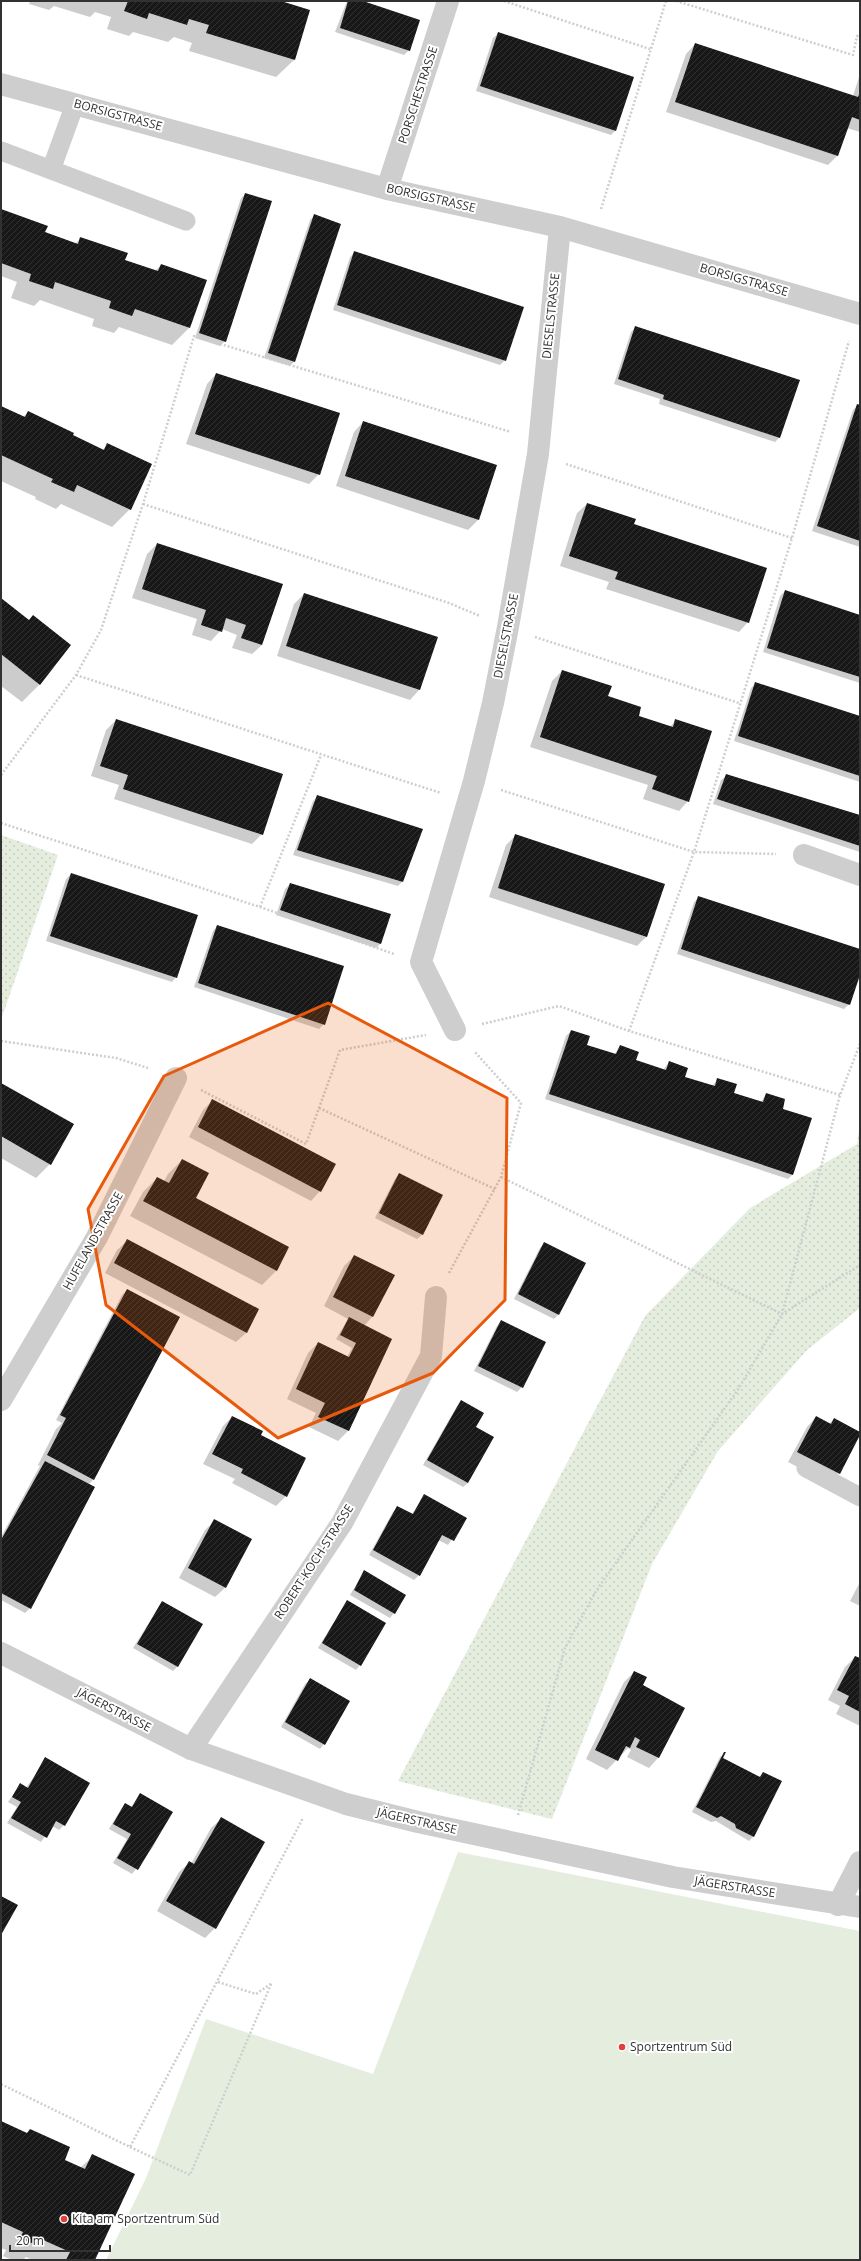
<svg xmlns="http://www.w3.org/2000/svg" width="861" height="2261" font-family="'Open Sans',sans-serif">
<defs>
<pattern id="park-dots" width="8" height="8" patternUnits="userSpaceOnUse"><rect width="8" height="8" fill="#e5eddf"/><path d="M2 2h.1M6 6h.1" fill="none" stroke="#c5ccc0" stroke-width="1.8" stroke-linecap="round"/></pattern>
<pattern id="building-hatch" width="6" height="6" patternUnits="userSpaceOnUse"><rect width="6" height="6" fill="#181818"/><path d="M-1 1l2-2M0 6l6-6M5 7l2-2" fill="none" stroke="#313131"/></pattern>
</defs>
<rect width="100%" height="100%" fill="#fff"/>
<path fill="url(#park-dots)" d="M 1,835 L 58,855 L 1,1020 Z
M 860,1122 L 860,1308 L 807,1350 L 718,1451 L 652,1564 L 552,1819 L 398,1781 L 645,1316 L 750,1208 L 857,1144 Z"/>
<path fill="#e5eddf" d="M 458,1852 L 860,1931 L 860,2260 L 106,2260 L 146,2178 L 206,2019 L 373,2074 Z"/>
<path fill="#0003" d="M 30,1 L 277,1 L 294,60 L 276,77 L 189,51 L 192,43 L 174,37 L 168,42 L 133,32 L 129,36 L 107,29 L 111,17 L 95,12 L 90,17 L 54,6 L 49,10 L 29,4 Z
M 347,1 L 360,1 L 409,50 L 404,55 L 335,32 Z
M 498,34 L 615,131 L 611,135 L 476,91 L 493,38 Z
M 695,44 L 853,96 L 860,74 L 860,132 L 847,128 L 838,155 L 828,165 L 666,112 L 686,54 Z
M 246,194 L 225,341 L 220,346 L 195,338 L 241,198 Z
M 1,210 L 44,233 L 75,244 L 81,238 L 124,260 L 155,271 L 161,265 L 189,328 L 172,345 L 119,327 L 114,333 L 92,326 L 94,319 L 40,300 L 34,306 L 11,298 L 17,282 L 1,276 Z
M 314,216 L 294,362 L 290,366 L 264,358 L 310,220 Z
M 355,252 L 505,360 L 500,365 L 333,310 L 350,257 Z
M 636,327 L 780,437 L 775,442 L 659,404 L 660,399 L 614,384 L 631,332 Z
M 216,374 L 319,474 L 309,484 L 186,444 L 207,384 Z
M 858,405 L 860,406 L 860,547 L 812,531 L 853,410 Z
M 1,407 L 23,417 L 28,412 L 71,436 L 102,450 L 108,445 L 130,509 L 112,527 L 61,504 L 56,509 L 35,499 L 36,497 L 1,481 Z
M 363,422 L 496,466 L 478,520 L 468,530 L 336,486 L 354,432 Z
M 587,504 L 748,622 L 739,632 L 606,589 L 609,582 L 560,566 L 577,513 Z
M 157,544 L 282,585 L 262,645 L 252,654 L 232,648 L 237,635 L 222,629 L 211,641 L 192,635 L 197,619 L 132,598 L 147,554 Z
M 785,591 L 860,616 L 860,683 L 763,652 L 780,596 Z
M 304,594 L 437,638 L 419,690 L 410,700 L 277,656 L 294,604 Z
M 1,599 L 39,685 L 22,702 L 1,686 Z
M 562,671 L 638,716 L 670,727 L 676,720 L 688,801 L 679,811 L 643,799 L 648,785 L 530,747 L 552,681 Z
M 755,684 L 860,717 L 860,782 L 734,741 L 751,688 Z
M 116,720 L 262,834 L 252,844 L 114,799 L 119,785 L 91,776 L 106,730 Z
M 726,776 L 860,816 L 860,852 L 713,804 L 721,780 Z
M 318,796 L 402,882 L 398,886 L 293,855 L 313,801 Z
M 516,835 L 647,936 L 637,946 L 489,897 L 506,845 Z
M 71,874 L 176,977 L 172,982 L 46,941 L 66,879 Z
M 290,884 L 381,943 L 376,948 L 276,915 L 285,889 Z
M 699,897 L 860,950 L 860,972 L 849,1004 L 844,1009 L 677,954 L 694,902 Z
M 217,926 L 324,1024 L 319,1029 L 194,987 L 213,931 Z
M 571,1031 L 586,1046 L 614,1055 L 620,1046 L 635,1061 L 663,1070 L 669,1062 L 684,1077 L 712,1086 L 718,1079 L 733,1093 L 761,1102 L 766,1094 L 782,1109 L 793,1174 L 788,1179 L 545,1099 L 566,1036 Z
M 1,1084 L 50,1164 L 36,1178 L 1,1158 Z
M 213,1100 L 320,1191 L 311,1201 L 189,1137 L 203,1110 Z
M 182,1160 L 195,1199 L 288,1247 L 276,1271 L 262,1285 L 130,1216 L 143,1192 L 157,1178 L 164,1181 L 168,1174 Z
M 399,1174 L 442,1195 L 422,1235 L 417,1239 L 375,1218 L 395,1179 Z
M 127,1241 L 258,1309 L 246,1333 L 236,1342 L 105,1273 L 117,1250 Z
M 544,1243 L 558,1315 L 554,1319 L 514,1299 L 540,1248 Z
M 354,1256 L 393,1276 L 372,1317 L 364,1326 L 374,1375 L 348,1431 L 338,1441 L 309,1427 L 316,1413 L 287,1399 L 308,1353 L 318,1343 L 347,1357 L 352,1348 L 336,1339 L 348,1319 L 324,1306 L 344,1266 Z
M 127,1290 L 93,1480 L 89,1484 L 94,1487 L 30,1608 L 25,1613 L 1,1600 L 1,1537 L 40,1466 L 38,1465 L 56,1429 L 62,1423 L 56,1420 L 122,1295 Z
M 501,1321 L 522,1387 L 517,1392 L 474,1371 L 497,1326 Z
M 462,1401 L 474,1427 L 468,1483 L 463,1487 L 423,1465 L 457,1406 Z
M 232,1417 L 259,1435 L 286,1496 L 276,1506 L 232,1483 L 235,1479 L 203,1464 L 223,1426 Z
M 816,1417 L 829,1424 L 834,1419 L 860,1433 L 839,1473 L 829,1483 L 788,1462 L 807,1427 Z
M 424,1496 L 466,1518 L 448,1545 L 438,1540 L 419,1575 L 414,1580 L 369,1555 L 393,1512 L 398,1507 L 412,1514 Z
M 215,1520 L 251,1539 L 225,1588 L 215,1597 L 179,1578 L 205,1530 Z
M 364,1572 L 394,1613 L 390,1618 L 350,1595 Z
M 860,1582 L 860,1606 L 850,1601 Z
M 347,1601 L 360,1665 L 356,1670 L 318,1648 Z
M 162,1602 L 177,1667 L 173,1671 L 133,1648 Z
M 855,1657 L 860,1660 L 860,1726 L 836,1714 L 840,1706 L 828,1700 L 845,1667 Z
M 634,1672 L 642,1685 L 684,1708 L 658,1758 L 649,1768 L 627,1757 L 631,1750 L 628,1748 L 607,1770 L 586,1759 L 624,1682 Z
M 310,1680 L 324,1744 L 320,1749 L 281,1727 L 305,1684 Z
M 725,1753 L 722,1758 L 759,1777 L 764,1773 L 753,1837 L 749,1841 L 716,1821 L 711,1822 L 692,1812 L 720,1757 Z
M 46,1759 L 64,1825 L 59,1830 L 52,1826 L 41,1842 L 7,1823 L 17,1807 L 8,1802 L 20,1785 L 26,1788 Z
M 140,1794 L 172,1812 L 153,1847 L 132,1874 L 113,1863 L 127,1839 L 109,1829 L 121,1809 L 125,1804 L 131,1807 Z
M 221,1819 L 215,1928 L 205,1938 L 157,1911 L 179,1872 L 189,1863 L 191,1864 L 211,1828 Z
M 1,2122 L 26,2134 L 30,2130 L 63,2160 L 80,2168 L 93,2156 L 94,2260 L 32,2260 L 26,2257 L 23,2260 L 12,2260 L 3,2256 L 6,2250 L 1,2248 Z"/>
<path fill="url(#building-hatch)" d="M 128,1 L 281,1 L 310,10 L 295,60 L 206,33 L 209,25 L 189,19 L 187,25 L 149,13 L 147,19 L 124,11 Z
M 348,1 L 363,1 L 420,20 L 410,51 L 340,28 Z
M 498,32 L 634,77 L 616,131 L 480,86 Z
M 695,43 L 858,97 L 860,92 L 860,120 L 852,117 L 838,156 L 675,102 Z
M 245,193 L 272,201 L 226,342 L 199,333 Z
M 1,209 L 48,226 L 45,232 L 78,244 L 80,237 L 128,253 L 125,260 L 158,271 L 161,264 L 207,280 L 190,328 L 135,309 L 132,316 L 109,308 L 111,301 L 55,282 L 53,289 L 29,281 L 31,274 L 1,263 Z
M 314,214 L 341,224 L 295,362 L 268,353 Z
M 354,251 L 524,307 L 506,361 L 337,305 Z
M 635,326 L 800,380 L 780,438 L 663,399 L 664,395 L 618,379 Z
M 216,373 L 340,413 L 320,475 L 195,434 Z
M 857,404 L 860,405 L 860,541 L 817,526 Z
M 1,406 L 25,417 L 28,411 L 74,433 L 73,435 L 104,450 L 107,443 L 152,464 L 131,510 L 77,485 L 74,492 L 51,482 L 53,479 L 1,455 Z
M 363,421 L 497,465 L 479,520 L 345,476 Z
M 587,503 L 636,519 L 634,524 L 767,568 L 749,623 L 615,579 L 618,572 L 569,556 Z
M 157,543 L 283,584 L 262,645 L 241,638 L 246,625 L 226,618 L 222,632 L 201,625 L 206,610 L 142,589 Z
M 785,590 L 860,615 L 860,677 L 767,648 Z
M 304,593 L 438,637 L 420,690 L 286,646 Z
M 1,598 L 29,620 L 33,615 L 71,645 L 40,685 L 1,654 Z
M 562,670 L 612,686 L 608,696 L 641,707 L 639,716 L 673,727 L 675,719 L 712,731 L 689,802 L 652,789 L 657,776 L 540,737 Z
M 755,682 L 860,716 L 860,776 L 738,736 Z
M 116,719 L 283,774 L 263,835 L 123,789 L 128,775 L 100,766 Z
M 726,774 L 860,815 L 860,846 L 717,799 Z
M 317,795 L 423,829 L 403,882 L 297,850 Z
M 515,834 L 665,884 L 647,937 L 498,888 Z
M 71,873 L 198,915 L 177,978 L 50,936 Z
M 290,883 L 391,914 L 381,944 L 280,910 Z
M 698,896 L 860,949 L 860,975 L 850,1005 L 681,949 Z
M 217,925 L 344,966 L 325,1025 L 198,983 Z
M 571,1030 L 590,1036 L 587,1045 L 616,1054 L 620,1045 L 639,1052 L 636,1060 L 666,1070 L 669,1061 L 688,1068 L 685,1077 L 715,1086 L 717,1078 L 737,1084 L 734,1093 L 763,1102 L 766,1093 L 785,1099 L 783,1109 L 812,1118 L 793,1175 L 549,1094 Z
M 1,1083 L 74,1124 L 51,1165 L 1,1136 Z
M 212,1099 L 336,1164 L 321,1192 L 198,1127 Z
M 182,1159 L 209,1173 L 196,1198 L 289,1247 L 277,1271 L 143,1201 L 157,1177 L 169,1183 Z
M 399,1173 L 443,1195 L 423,1235 L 379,1213 Z
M 127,1239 L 259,1309 L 247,1333 L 114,1263 Z
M 544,1242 L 586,1263 L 559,1315 L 518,1294 Z
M 354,1255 L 395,1275 L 373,1317 L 333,1297 Z
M 127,1289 L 180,1317 L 94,1480 L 47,1455 L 66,1418 L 60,1415 Z
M 349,1317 L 392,1339 L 349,1431 L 318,1417 L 325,1403 L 296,1389 L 318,1342 L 349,1357 L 356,1343 L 340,1335 Z
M 501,1320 L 546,1342 L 523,1388 L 478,1366 Z
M 461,1400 L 484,1413 L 476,1427 L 494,1437 L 468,1483 L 427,1460 Z
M 232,1416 L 263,1431 L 261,1435 L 306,1458 L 287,1497 L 241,1473 L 243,1469 L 212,1454 Z
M 816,1416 L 831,1424 L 834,1418 L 860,1432 L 860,1435 L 840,1474 L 797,1452 Z
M 45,1461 L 95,1487 L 31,1609 L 1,1593 L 1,1540 Z
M 424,1494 L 467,1518 L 454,1541 L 442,1535 L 420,1576 L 373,1550 L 397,1506 L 413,1514 Z
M 214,1519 L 252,1539 L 226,1588 L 188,1568 Z
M 364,1570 L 406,1595 L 395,1614 L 354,1590 Z
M 347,1600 L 386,1623 L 361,1666 L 322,1643 Z
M 162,1601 L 203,1624 L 178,1667 L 137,1644 Z
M 855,1656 L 860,1658 L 860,1712 L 845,1704 L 849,1696 L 837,1690 Z
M 634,1671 L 647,1677 L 643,1685 L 685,1708 L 659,1758 L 636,1747 L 640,1740 L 635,1737 L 630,1748 L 626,1746 L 618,1761 L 595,1750 Z
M 310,1678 L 350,1701 L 325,1745 L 285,1722 Z
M 724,1752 L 726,1752 L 723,1758 L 760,1777 L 763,1772 L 782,1781 L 754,1837 L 736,1828 L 735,1824 L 721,1816 L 717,1818 L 696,1807 Z
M 45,1757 L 90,1783 L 65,1826 L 56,1821 L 47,1838 L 11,1818 L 21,1802 L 12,1797 L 20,1783 L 28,1788 Z
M 140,1793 L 173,1812 L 138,1870 L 117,1858 L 131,1834 L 113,1824 L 125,1803 L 132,1807 Z
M 221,1817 L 265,1842 L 216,1929 L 166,1901 L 189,1861 L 194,1864 Z
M 1,1896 L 18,1905 L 1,1935 Z
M 1,2121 L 27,2133 L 30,2129 L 70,2147 L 65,2160 L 85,2169 L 92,2154 L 135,2174 L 95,2260 L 66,2260 L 70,2252 L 41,2239 L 38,2246 L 20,2238 L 23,2232 L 1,2222 Z"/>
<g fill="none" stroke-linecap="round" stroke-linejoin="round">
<path stroke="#cecece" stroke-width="2.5" stroke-dasharray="2 2" stroke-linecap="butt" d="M 504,1 L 650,49
M 676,1 L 853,55 L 857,36 L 860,37
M 601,209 L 666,1
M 566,464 L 792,538
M 143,504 L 449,603 L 480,616
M 535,637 L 739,703
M 76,675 L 441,793
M 1,775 L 76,675 L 101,630 L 143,504 L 194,336 L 511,432
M 501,790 L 694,852 L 776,854
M 1,823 L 260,907 L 394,954
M 260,907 L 321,755
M 482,1024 L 559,1006 L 629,1031 L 840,1095
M 629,1031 L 694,852 L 792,538 L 849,341
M 1,1041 L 116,1058 L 148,1068
M 201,1090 L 306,1144 L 340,1050 L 426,1035
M 319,1108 L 495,1189
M 501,1177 L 782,1314 L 860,1265
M 449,1273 L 501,1177 L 521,1103 L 474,1051
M 518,1815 L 565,1648 L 596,1591 L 739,1388 L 782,1314 L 840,1095 L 860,1044
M 218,1982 L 256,1994 L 272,1983
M 1,2084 L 130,2147 L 303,1818
M 130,2147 L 190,2175 L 272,1982"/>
<path stroke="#cecece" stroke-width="19" d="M 1,151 L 186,221
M 51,170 L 75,104
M 806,1468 L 860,1497"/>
<path stroke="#cecece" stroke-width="22" d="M 1,84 L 387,189 L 560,227 L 860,314
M 387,189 L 448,1
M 804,855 L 860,875
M 455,1030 L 421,962 L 474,781 L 493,703 L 508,627 L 538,454 L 560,227
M 1,1400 L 97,1237 L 176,1078
M 1,1653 L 191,1749 L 346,1804 L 418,1822 L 673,1877 L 860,1907
M 191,1749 L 342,1523 L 431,1356 L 436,1297
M 838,1905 L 860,1862"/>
</g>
<path fill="#e8590c" fill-opacity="0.2" stroke="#e8590c" stroke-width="3" stroke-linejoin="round" d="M 328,1003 L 507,1098 L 505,1300 L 433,1373 L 278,1438 L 106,1305 L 88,1209 L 164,1076 Z"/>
<g fill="#e14039" stroke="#fff" stroke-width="1.5">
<circle cx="622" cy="2047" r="4"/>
<circle cx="64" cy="2219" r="4"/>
</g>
<g text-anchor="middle" stroke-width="4" stroke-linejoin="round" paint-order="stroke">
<g font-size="12" fill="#313131" stroke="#fff">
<text transform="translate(418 95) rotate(-72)" y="4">PORSCHESTRASSE</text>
<text transform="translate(118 115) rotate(15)" y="4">BORSIGSTRASSE</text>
<text transform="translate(431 198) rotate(13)" y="4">BORSIGSTRASSE</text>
<text transform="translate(744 280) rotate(16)" y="4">BORSIGSTRASSE</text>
<text transform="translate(551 316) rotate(-84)" y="4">DIESELSTRASSE</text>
<text transform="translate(506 636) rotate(-79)" y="4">DIESELSTRASSE</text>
<text transform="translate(93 1241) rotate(-61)" y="4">HUFELANDSTRASSE</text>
<text transform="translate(314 1562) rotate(-57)" y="4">ROBERT-KOCH-STRASSE</text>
<text transform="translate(114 1710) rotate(27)" y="4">JÄGERSTRASSE</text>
<text transform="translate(417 1821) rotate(13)" y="4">JÄGERSTRASSE</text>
<text transform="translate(735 1887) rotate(9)" y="4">JÄGERSTRASSE</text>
</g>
<g font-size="12" fill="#313131" stroke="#fff" text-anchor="start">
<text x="630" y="2051">Sportzentrum Süd</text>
<text x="72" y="2223">Kita am Sportzentrum Süd</text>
</g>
</g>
<rect width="861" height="2261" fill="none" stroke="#313131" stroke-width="4"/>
<path d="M10 2245v6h100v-6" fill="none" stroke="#313131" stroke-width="2"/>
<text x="16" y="2245" font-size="12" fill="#313131" stroke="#ffffff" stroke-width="3" paint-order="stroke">20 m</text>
</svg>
